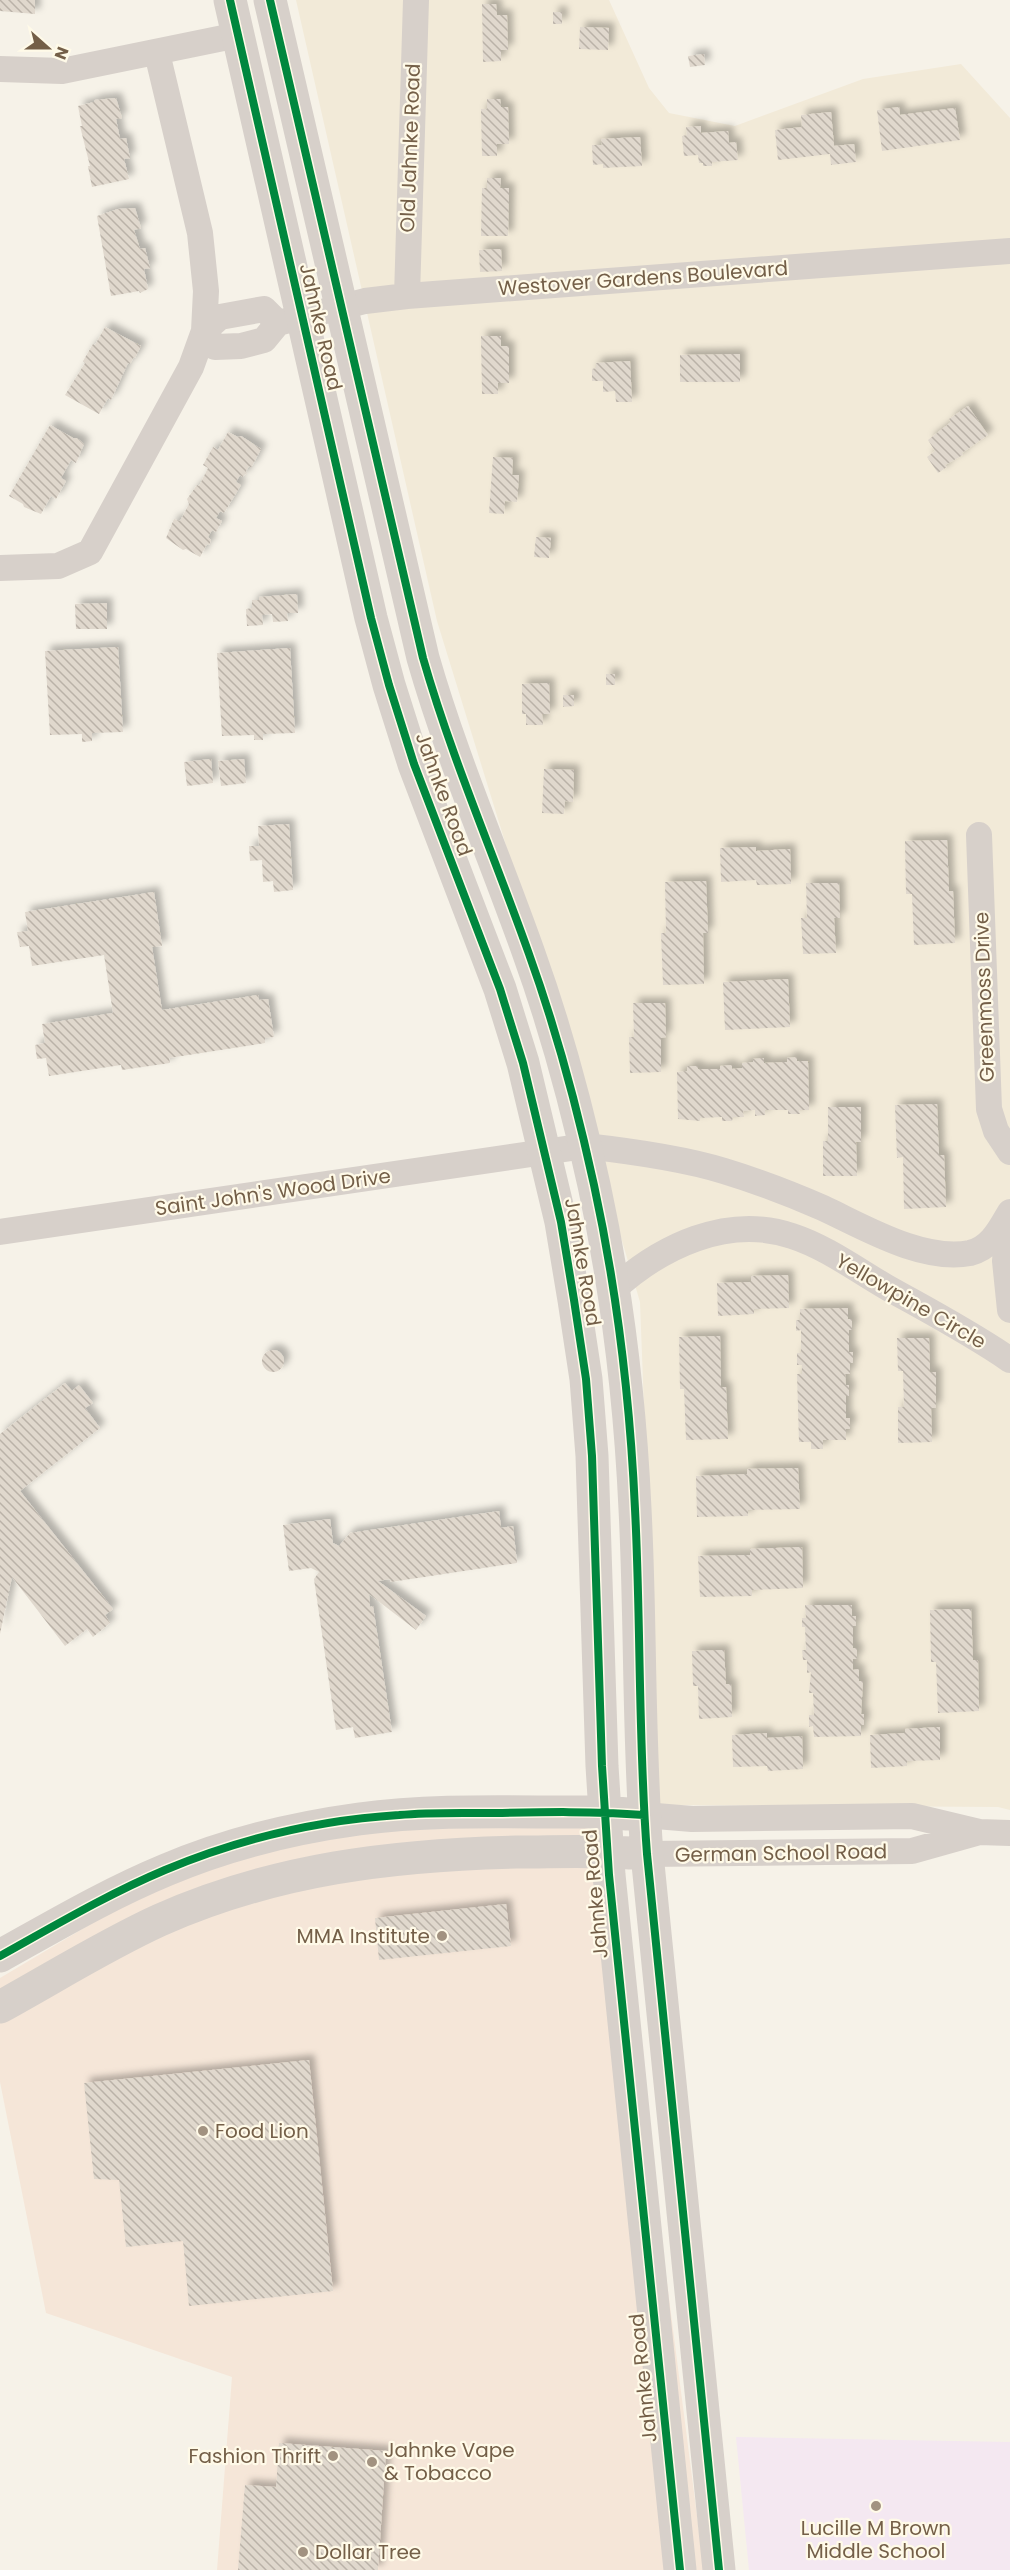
<svg xmlns="http://www.w3.org/2000/svg" width="1010" height="2570" font-family="Poppins,sans-serif">
<defs>
<pattern id="building-back-hatch" width="6" height="6" patternUnits="userSpaceOnUse" patternTransform="scale(1.5)"><rect width="6" height="6" fill="#e0d8cd"/><path d="M-1 5l2 2M0 0l6 6M5-1l2 2" fill="none" stroke="#bab2a8"/></pattern>
<filter id="shadow"><feDropShadow dx="5.5" dy="-5.5" stdDeviation="3" flood-color="#0004"/></filter>
</defs>
<rect width="100%" height="100%" fill="#f6f2e8"/>
<path fill="#f2ead8" d="M 296,0 L 609,0 L 649,88 L 669,113 L 735,126 L 863,79 L 961,64 L 1010,118 L 1010,1810 L 998,1807 L 659,1805 L 640,1302 L 502,832 L 437,621 Z"/>
<path fill="#f5e6d8" d="M 619,1807 L 616,1887 L 704,2570 L 217,2570 L 232,2377 L 46,2313 L 0,2082 L 0,1978 L 210,1853 L 345,1817 Z"/>
<path fill="#f4e8f1" d="M 736,2437 L 1010,2442 L 1010,2570 L 749,2570 Z"/>
<path fill="url(#building-back-hatch)" filter="url(#shadow)" d="M 0,0 L 35,0 L 35,14 L 0,11 Z
M 482,4 L 496,4 L 497,15 L 507,15 L 508,50 L 501,50 L 501,61 L 483,62 Z
M 553,12 L 562,12 L 562,24 L 553,24 Z
M 580,27 L 609,28 L 608,50 L 579,49 Z
M 704,54 L 705,65 L 690,67 L 688,56 Z
M 116,98 L 122,118 L 116,119 L 120,139 L 126,138 L 130,158 L 124,159 L 129,179 L 92,187 L 88,166 L 90,166 L 80,126 L 82,126 L 78,106 L 94,102 L 95,100 Z
M 487,99 L 500,99 L 501,107 L 508,107 L 509,144 L 497,144 L 497,156 L 482,156 L 481,109 L 487,109 Z
M 899,107 L 900,115 L 955,108 L 960,140 L 882,151 L 877,110 Z
M 831,112 L 834,146 L 854,144 L 856,162 L 831,165 L 830,154 L 778,160 L 775,130 L 802,127 L 801,115 Z
M 701,126 L 701,133 L 728,131 L 729,143 L 736,142 L 738,160 L 712,162 L 712,166 L 703,166 L 703,163 L 699,163 L 698,155 L 684,156 L 682,136 L 687,135 L 686,127 Z
M 640,137 L 642,166 L 603,168 L 603,164 L 593,165 L 592,145 L 602,145 L 601,139 Z
M 487,178 L 501,178 L 500,188 L 509,188 L 508,236 L 481,236 L 482,188 L 487,188 Z
M 135,208 L 141,228 L 134,230 L 140,249 L 145,248 L 150,268 L 144,269 L 148,289 L 140,293 L 139,291 L 111,296 L 97,216 L 118,209 Z
M 501,249 L 502,271 L 480,272 L 479,250 Z
M 105,327 L 141,346 L 135,358 L 134,357 L 130,364 L 128,363 L 111,400 L 108,398 L 99,414 L 65,395 L 85,363 L 83,361 L 93,344 L 95,345 Z
M 481,336 L 501,336 L 501,346 L 509,346 L 509,383 L 498,383 L 498,394 L 482,394 Z
M 740,354 L 740,382 L 680,382 L 680,355 Z
M 630,361 L 632,402 L 616,402 L 615,391 L 603,392 L 603,381 L 592,381 L 592,369 L 596,368 L 596,363 Z
M 968,406 L 988,435 L 962,453 L 963,455 L 945,465 L 947,467 L 938,473 L 927,457 L 935,451 L 928,440 L 951,422 L 949,419 Z
M 50,425 L 73,438 L 77,438 L 84,444 L 76,463 L 71,460 L 61,478 L 66,481 L 56,499 L 51,496 L 41,514 L 24,507 L 23,504 L 9,496 Z
M 228,432 L 238,437 L 241,436 L 261,449 L 251,468 L 249,466 L 246,471 L 247,475 L 245,474 L 243,477 L 240,475 L 236,482 L 241,485 L 224,513 L 220,511 L 216,518 L 222,521 L 216,532 L 212,530 L 208,537 L 211,540 L 209,545 L 207,544 L 200,557 L 186,549 L 183,550 L 166,538 L 174,519 L 180,521 L 189,504 L 187,499 L 197,485 L 199,486 L 208,468 L 203,465 L 213,447 L 218,450 Z
M 493,457 L 513,458 L 512,475 L 519,475 L 517,502 L 505,501 L 504,514 L 489,513 Z
M 536,537 L 551,538 L 549,558 L 534,557 Z
M 297,594 L 298,613 L 287,613 L 288,621 L 273,622 L 272,614 L 262,615 L 263,625 L 247,626 L 246,609 L 252,608 L 252,600 L 259,600 L 259,597 Z
M 107,603 L 107,629 L 76,629 L 75,604 Z
M 118,647 L 123,732 L 92,733 L 92,741 L 82,742 L 82,734 L 50,735 L 45,651 Z
M 290,648 L 295,733 L 263,734 L 263,740 L 254,740 L 254,735 L 222,736 L 217,653 Z
M 606,674 L 615,674 L 615,685 L 606,685 Z
M 549,683 L 550,714 L 542,714 L 543,725 L 526,725 L 526,714 L 522,714 L 522,684 Z
M 563,695 L 574,695 L 574,706 L 563,707 Z
M 211,759 L 213,783 L 187,786 L 184,762 Z
M 244,759 L 246,783 L 221,786 L 218,761 Z
M 544,769 L 574,770 L 573,802 L 565,801 L 564,814 L 542,813 Z
M 289,824 L 293,890 L 274,892 L 273,881 L 263,882 L 262,860 L 250,861 L 249,846 L 259,846 L 258,826 Z
M 947,840 L 949,891 L 953,891 L 955,943 L 914,945 L 912,894 L 906,894 L 905,841 Z
M 756,847 L 756,851 L 790,849 L 791,884 L 757,885 L 756,880 L 721,882 L 720,848 Z
M 706,881 L 708,933 L 703,933 L 704,984 L 663,985 L 661,933 L 666,933 L 665,882 Z
M 806,883 L 839,883 L 840,918 L 834,918 L 836,953 L 803,954 L 801,918 L 807,918 Z
M 154,892 L 162,946 L 152,947 L 162,1010 L 258,995 L 259,1000 L 268,999 L 274,1037 L 265,1038 L 265,1043 L 169,1058 L 170,1063 L 122,1070 L 121,1065 L 49,1076 L 46,1058 L 37,1059 L 35,1045 L 45,1043 L 42,1024 L 113,1013 L 104,955 L 32,966 L 29,946 L 20,947 L 17,932 L 28,931 L 25,912 Z
M 788,979 L 790,1027 L 725,1030 L 723,982 Z
M 633,1003 L 665,1003 L 666,1037 L 661,1038 L 661,1072 L 630,1073 L 629,1037 L 634,1037 Z
M 797,1057 L 797,1061 L 808,1061 L 809,1110 L 799,1110 L 800,1114 L 788,1114 L 788,1110 L 765,1110 L 765,1115 L 755,1116 L 755,1110 L 743,1111 L 744,1117 L 733,1117 L 732,1121 L 722,1121 L 722,1117 L 700,1118 L 700,1121 L 678,1119 L 677,1072 L 687,1071 L 687,1066 L 698,1066 L 698,1069 L 720,1069 L 720,1066 L 732,1065 L 732,1069 L 742,1068 L 742,1063 L 753,1062 L 753,1059 L 764,1058 L 764,1063 L 787,1062 L 787,1058 Z
M 937,1104 L 939,1155 L 944,1155 L 946,1207 L 904,1209 L 903,1157 L 897,1158 L 895,1105 Z
M 828,1107 L 861,1107 L 861,1142 L 856,1142 L 857,1176 L 823,1176 L 823,1141 L 828,1141 Z
M 788,1275 L 789,1308 L 754,1309 L 754,1314 L 718,1316 L 717,1283 L 751,1282 L 751,1276 Z
M 848,1308 L 848,1319 L 852,1319 L 852,1330 L 849,1330 L 849,1352 L 853,1352 L 853,1363 L 850,1363 L 850,1374 L 845,1374 L 846,1385 L 849,1385 L 849,1396 L 846,1396 L 846,1418 L 850,1418 L 850,1429 L 846,1429 L 846,1440 L 823,1440 L 823,1449 L 811,1449 L 811,1442 L 799,1442 L 797,1374 L 802,1374 L 802,1365 L 797,1365 L 797,1353 L 801,1353 L 801,1330 L 796,1331 L 796,1320 L 800,1320 L 800,1309 Z
M 720,1336 L 721,1387 L 726,1387 L 728,1439 L 686,1440 L 684,1389 L 680,1389 L 679,1337 Z
M 897,1338 L 929,1338 L 930,1372 L 936,1372 L 936,1408 L 931,1408 L 932,1442 L 898,1443 L 898,1407 L 904,1407 L 903,1371 L 898,1371 Z
M262 1361a11 11 0 1 1 22 0a11 11 0 1 1-22 0Z
M 65,1383 L 72,1391 L 79,1385 L 93,1403 L 85,1408 L 100,1428 L 20,1491 L 113,1609 L 105,1615 L 110,1623 L 93,1637 L 87,1629 L 65,1646 L 12,1577 L 0,1634 L 0,1434 Z
M 798,1468 L 800,1509 L 748,1510 L 748,1516 L 697,1517 L 696,1476 L 747,1474 L 747,1469 Z
M 499,1511 L 501,1528 L 513,1526 L 517,1563 L 391,1582 L 390,1579 L 378,1581 L 426,1616 L 416,1630 L 369,1594 L 370,1607 L 373,1606 L 392,1732 L 355,1738 L 353,1727 L 336,1730 L 314,1579 L 319,1572 L 311,1568 L 289,1571 L 283,1525 L 330,1519 L 333,1543 L 339,1546 L 350,1533 Z
M 802,1547 L 803,1588 L 752,1590 L 752,1596 L 700,1597 L 698,1556 L 750,1555 L 750,1549 Z
M 805,1605 L 852,1605 L 852,1616 L 856,1616 L 856,1626 L 853,1626 L 853,1648 L 857,1648 L 857,1659 L 853,1659 L 853,1670 L 859,1669 L 859,1681 L 863,1681 L 861,1714 L 864,1714 L 864,1725 L 861,1725 L 861,1736 L 814,1737 L 813,1726 L 809,1727 L 809,1715 L 814,1715 L 813,1693 L 809,1693 L 811,1672 L 807,1673 L 807,1660 L 803,1660 L 802,1650 L 806,1650 L 805,1627 L 802,1627 L 802,1618 L 806,1618 Z
M 971,1609 L 973,1660 L 978,1660 L 979,1711 L 938,1713 L 936,1662 L 931,1662 L 930,1610 Z
M 724,1650 L 726,1684 L 731,1684 L 732,1717 L 699,1719 L 698,1686 L 693,1686 L 692,1651 Z
M 940,1727 L 940,1760 L 907,1761 L 907,1766 L 871,1768 L 870,1735 L 905,1733 L 905,1729 Z
M 767,1733 L 767,1738 L 802,1736 L 803,1769 L 768,1771 L 767,1766 L 733,1767 L 732,1735 Z
M 506,1904 L 511,1946 L 379,1960 L 375,1918 Z
M 309,2060 L 333,2291 L 189,2306 L 183,2241 L 126,2247 L 119,2180 L 94,2179 L 84,2083 Z
M 279,2443 L 386,2451 L 378,2570 L 238,2570 L 245,2485 L 276,2487 Z"/>
<g fill="none" stroke-linecap="round" stroke-linejoin="round">
<path stroke="#d7d0ca" stroke-width="26" d="M 0,69 L 62,71 L 238,35
M 407,296 L 416,0
M 264,309 L 278,323 L 264,340 L 241,346 L 215,347 L 204,331 L 220,317 Z
M 278,323 L 365,301 L 407,296 L 1010,251
M 0,568 L 58,566 L 90,552 L 191,367 L 204,331 L 206,291 L 200,233 L 157,53
M 979,835 L 989,1109 L 996,1131 L 1010,1152
M 1009,1219 L 1005,1261 L 1010,1310
M 0,1232 L 585,1146 C 630,1151 682,1158 724,1171 C 757,1181 791,1194 823,1208 C 864,1227 922,1262 970,1253 C 991,1248 1000,1229 1010,1212
M 613,1290 C 660,1247 727,1214 792,1236 C 826,1247 857,1270 888,1288 C 929,1311 971,1333 1010,1360
M 644,1815 L 692,1819 L 912,1816 L 979,1832 L 1010,1833
M 647,1854 L 912,1851 L 976,1833"/>
<path stroke="#d7d0ca" stroke-width="33" d="M 230,0 L 371,618 L 389,685 L 414,764 L 500,989 L 523,1063 L 561,1222 L 574,1300 L 586,1379 L 592,1456 L 602,1766 L 609,1875 L 680,2570
M 270,0 L 423,658 C 452,759 494,855 529,954 C 556,1029 577,1107 594,1185 C 617,1291 630,1400 635,1509 C 641,1624 638,1739 647,1854 L 719,2570
M 0,1956 C 54,1926 108,1894 166,1870 C 227,1844 293,1828 359,1819 C 440,1808 523,1813 605,1812 L 627,1814
M 0,2007 C 53,1978 105,1945 160,1920 C 275,1869 392,1855 516,1852 C 554,1852 592,1850 630,1853"/>
<defs>
<path id="cycleway" d="M 230,0 L 371,618 L 389,685 L 414,764 L 500,989 L 523,1063 L 561,1222 L 574,1300 L 586,1379 L 592,1456 L 602,1766 L 609,1875 L 680,2570
M 270,0 L 423,658 C 452,759 494,855 529,954 C 556,1029 577,1107 594,1185 C 617,1291 630,1400 635,1509 C 641,1624 638,1739 647,1854 L 719,2570
M 0,1956 C 54,1926 108,1894 165,1870 C 239,1839 319,1820 399,1815 C 430,1812 462,1813 494,1813 C 544,1812 594,1811 644,1815"/>
</defs>
<use href="#cycleway" stroke="#fffae8" stroke-width="11"/>
<use href="#cycleway" stroke="#00873e" stroke-width="8"/>
</g>
<g fill="#a29280" stroke="#fffae8" stroke-width="2">
<circle cx="442" cy="1936" r="6"/>
<circle cx="203" cy="2131" r="6"/>
<circle cx="333" cy="2456" r="6"/>
<circle cx="372" cy="2462" r="6"/>
<circle cx="876" cy="2506" r="6"/>
<circle cx="303" cy="2552" r="6"/>
</g>
<g text-anchor="middle" stroke-width="4.5" stroke-linejoin="round" paint-order="stroke">
<g font-size="20" fill="#745f48" stroke="#fffae8">
<text transform="translate(410 148) rotate(-88)" y="7">Old Jahnke Road</text>
<text transform="translate(643 278) rotate(-4)" y="7">Westover Gardens Boulevard</text>
<text transform="translate(321 327) rotate(77)" y="7">Jahnke Road</text>
<text transform="translate(444 794) rotate(70)" y="7">Jahnke Road</text>
<text transform="translate(984 997) rotate(-92)" y="7">Greenmoss Drive</text>
<text transform="translate(273 1192) rotate(-8)" y="7">Saint John's Wood Drive</text>
<text transform="translate(583 1262) rotate(80)" y="7">Jahnke Road</text>
<text transform="translate(911 1301) rotate(30)" y="7">Yellowpine Circle</text>
<text transform="translate(781 1853) rotate(-1)" y="7">German School Road</text>
<text transform="translate(595 1894) rotate(-95)" y="7">Jahnke Road</text>
<text transform="translate(643 2378) rotate(-96)" y="7">Jahnke Road</text>
</g>
<g font-size="20" fill="#745f48" stroke="#fffae8" text-anchor="start">
<text x="430" y="1943" text-anchor="end">MMA Institute</text>
<text x="215" y="2138">Food Lion</text>
<text x="384" y="2457">Jahnke Vape<tspan x="384" dy="23">&amp; Tobacco</tspan></text>
<text x="321" y="2463" text-anchor="end">Fashion Thrift</text>
<text x="876" y="2535" text-anchor="middle">Lucille M Brown<tspan x="876" dy="23">Middle School</tspan></text>
<text x="315" y="2559">Dollar Tree</text>
</g>
</g>
<g transform="translate(48 48) rotate(111)" stroke="#fffae8" stroke-width="4.5" paint-order="stroke">
<path d="M0-4.5L10 22L0 15L-10 22Z" fill="#745f48"/>
<text y="-9" font-size="16" font-weight="bold" text-anchor="middle" fill="#745f48">N</text>
</g>
</svg>
